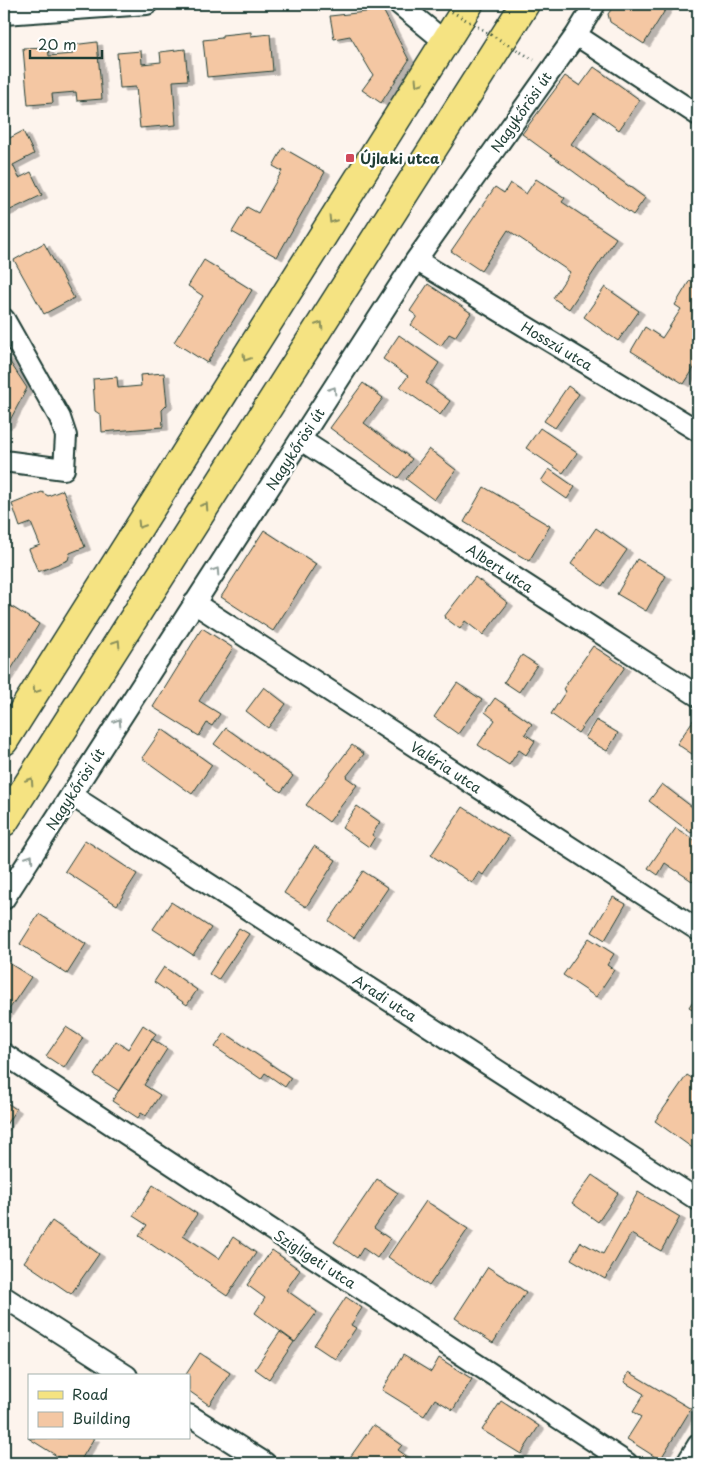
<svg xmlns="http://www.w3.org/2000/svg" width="702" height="1467" font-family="'Playpen Sans',sans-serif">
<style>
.building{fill:#f4c7a3;stroke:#1f3d34;filter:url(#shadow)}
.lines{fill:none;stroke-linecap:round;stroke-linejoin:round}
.street-casing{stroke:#1f3d34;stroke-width:24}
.primary-casing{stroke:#1f3d34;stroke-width:31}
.street{stroke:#fff;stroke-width:20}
.primary{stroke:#f5e382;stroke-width:28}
.path-bridge{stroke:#1f3d34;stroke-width:3;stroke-dasharray:1 4;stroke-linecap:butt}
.oneway{stroke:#8a905b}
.oneway2{stroke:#8f9e9a}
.poi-dot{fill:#d1495b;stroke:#fff;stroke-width:2}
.labels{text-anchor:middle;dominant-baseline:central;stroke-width:4.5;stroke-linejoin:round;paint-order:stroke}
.street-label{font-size:14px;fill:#1f3d34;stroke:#fff}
.poi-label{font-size:14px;font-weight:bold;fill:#1f3d34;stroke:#fff;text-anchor:start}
</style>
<defs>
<filter id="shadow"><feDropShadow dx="5.5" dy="3" stdDeviation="0" flood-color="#0004"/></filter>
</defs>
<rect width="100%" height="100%" fill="#fdf4ed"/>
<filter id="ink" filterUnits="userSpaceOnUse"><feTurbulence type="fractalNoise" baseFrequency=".02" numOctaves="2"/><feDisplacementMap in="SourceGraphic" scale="10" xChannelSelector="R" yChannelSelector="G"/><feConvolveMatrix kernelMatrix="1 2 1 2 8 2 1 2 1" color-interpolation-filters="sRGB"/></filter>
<g filter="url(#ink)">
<path class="building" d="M615,4H669L644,44L610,22L608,14Z
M383,10L409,60L381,103L362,90L373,75L350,36L334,39L330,16Z
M251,32V36L270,34L273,71L207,77L203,40L222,38V35Z
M97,42L102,99L77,101L76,92L52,94L53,103L28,105L23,48L48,47L49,56L73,54L72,45Z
M185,49L188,80L173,81L176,125L140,128L136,87L120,88L117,53L141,51L142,64L161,62L160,52Z
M594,67L640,100L619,130L594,112L571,144L645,198L633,215L522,134L565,76L580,86Z
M23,131L34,154L13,165L19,178L31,172L42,195L4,213V141Z
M283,148L325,172L277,257L232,232L247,207L258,213L282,171L273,166Z
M536,179L565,198L562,202L616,238L569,309L553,298L570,272L508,230L481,271L451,251L495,187L504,193L510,183L526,194Z
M44,243L74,298L44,314L14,260Z
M204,260L252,290L207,363L174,342L203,296L188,286Z
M690,280L698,285V367L696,365L684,384L631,351L645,327L662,338L681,309L675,305Z
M428,284L471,313L455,337L449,334L441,346L411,325L417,316L410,311Z
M605,287L639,311L618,341L584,317Z
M399,335L439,363L426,383L450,401L440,415L400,387L408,376L383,359Z
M4,353L27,388L8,424L4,426Z
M164,373L167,405L162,410L163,427L102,432L101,415L95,411L93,379L117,377L118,388L141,386L140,375Z
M363,383L383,398L364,423L412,459L398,478L330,428Z
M568,386L579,394L555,428L544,421Z
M540,428L577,453L563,473L526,448Z
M429,449L456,470L434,500L406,479Z
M549,469L575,487L567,499L541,481Z
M484,487L550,526L529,561L464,522Z
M63,490L85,547L70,553L68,560L38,572L29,549L40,545L31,523L20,527L12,504L42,492L48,496Z
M596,528L627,550L602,586L571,564Z
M264,530L316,564L273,631L221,597Z
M637,559L666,576L646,611L617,594Z
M475,577L508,603L483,635L465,621L460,629L444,617Z
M4,602L39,624L4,681Z
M202,628L233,648L199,701L220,714L212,726L207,723L199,736L153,707Z
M593,646L625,667L578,733L551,714L566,691L563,689Z
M522,655L537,665L519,692L504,682Z
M457,683L482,700L458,734L434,717Z
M264,687L286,704L268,728L246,711Z
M495,698L532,724L525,734L535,741L526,755L519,750L509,765L478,745L495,720L485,712Z
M698,713V758L677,744Z
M596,720L618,733L607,751L585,738Z
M226,728L293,776L281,792L214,744Z
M162,729L212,765L192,794L142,758Z
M352,745L364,754L346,777L357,785L329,822L306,805Z
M662,784L696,810L698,807V826L691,833L649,801Z
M357,806L380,822L372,835L375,837L369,847L342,828Z
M463,807L509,837L483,875L479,872L472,883L431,855Z
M676,828L698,843V885L665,863L658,875L648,868Z
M85,840L137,874L117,905L65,871Z
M314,846L336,860L306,907L284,893Z
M363,871L388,888L354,938L329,921Z
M613,897L626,904L605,940L592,932Z
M171,902L211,928L193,955L153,929Z
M39,914L86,944L67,974L20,944Z
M239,928L249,934L218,980L209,974Z
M589,938L614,954L607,965L614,970L596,997L563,975Z
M4,960L31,977L4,1017Z
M164,967L197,990L187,1005L154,982Z
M698,993V1013L689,1007Z
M143,1025L156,1034L119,1091L94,1075L116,1041L128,1049Z
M66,1027L83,1038L64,1068L46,1056Z
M225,1033L291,1078L285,1087L265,1073L261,1079L215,1047Z
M152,1039L167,1049L144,1085L160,1095L146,1116L141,1113L138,1118L112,1101Z
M687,1075L698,1082V1152L655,1121Z
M4,1101L16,1109L4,1128Z
M592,1175L618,1193L598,1222L572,1203Z
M377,1179L398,1193L374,1228L390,1239L377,1258L363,1248L357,1258L334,1242Z
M153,1185L197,1214L183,1235L219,1259L233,1237L256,1253L227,1296L139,1236L147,1225L133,1216Z
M638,1192L680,1217L661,1251L631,1234L605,1279L571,1259L581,1242L603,1254Z
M426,1201L468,1229L429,1286L388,1257Z
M52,1221L99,1254L71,1294L24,1262Z
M272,1250L300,1270L286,1290L317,1312L295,1342L255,1313L265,1298L247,1285Z
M488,1267L526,1292L493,1343L455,1318Z
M346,1297L362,1308L351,1325L356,1328L335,1359L314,1345Z
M280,1332L294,1342L269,1379L255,1369Z
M200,1353L230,1373L209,1405L189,1391V1376H185Z
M403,1355L431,1372L439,1358L472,1379L453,1410L435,1399L424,1416L382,1390Z
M629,1372L691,1409L660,1460L627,1439L641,1417L633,1412L644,1394L624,1382Z
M501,1401L539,1426L521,1454L482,1430Z
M373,1425L402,1445L398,1450L416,1463H346Z
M29,1437V1438H94L79,1463H68L28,1438Z"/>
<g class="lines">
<defs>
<path id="street" d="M399,4L444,41
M4,14L147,4
M576,35L698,115
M416,260L698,431
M4,319L60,418L66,436L64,469L4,461
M301,440L698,696
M194,603L698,930
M71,795L698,1200
M4,899L416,260L576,35L595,4
M4,1054L627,1463
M4,1297L127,1376
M189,1415L265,1463
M687,1463L698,1445"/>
<path id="primary" d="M4,741L469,4
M4,822L525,4"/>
</defs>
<use href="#street" class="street-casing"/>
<use href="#primary" class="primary-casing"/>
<use href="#street" class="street"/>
<use href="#primary" class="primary"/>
<path class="path-bridge" d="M439,4L534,60"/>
</g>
<defs><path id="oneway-chevron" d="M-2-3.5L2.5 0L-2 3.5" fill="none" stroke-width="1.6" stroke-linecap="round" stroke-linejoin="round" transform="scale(1.25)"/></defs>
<g class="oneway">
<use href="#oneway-chevron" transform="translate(418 83) rotate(122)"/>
<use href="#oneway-chevron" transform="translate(332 220) rotate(122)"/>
<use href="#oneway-chevron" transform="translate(320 325) rotate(-57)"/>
<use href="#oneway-chevron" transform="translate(246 358) rotate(122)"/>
<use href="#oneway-chevron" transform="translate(205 506) rotate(-57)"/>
<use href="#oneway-chevron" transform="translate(141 525) rotate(122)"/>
<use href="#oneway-chevron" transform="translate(117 643) rotate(-57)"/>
<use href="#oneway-chevron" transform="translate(36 690) rotate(123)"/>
<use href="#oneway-chevron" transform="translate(30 781) rotate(-57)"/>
</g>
<g class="oneway2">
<use href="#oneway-chevron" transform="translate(333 390) rotate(-57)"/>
<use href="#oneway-chevron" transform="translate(216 571) rotate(-57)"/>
<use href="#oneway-chevron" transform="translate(118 722) rotate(-57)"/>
<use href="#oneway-chevron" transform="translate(30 858) rotate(-57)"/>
</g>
</g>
<rect class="poi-dot" x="345" y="153" width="10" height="10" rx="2.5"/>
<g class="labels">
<g class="street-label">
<text transform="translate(521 112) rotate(-55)">Nagykőrösi út</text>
<text transform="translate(557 346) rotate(31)">Hosszú utca</text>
<text transform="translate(295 449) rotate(-57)">Nagykőrösi út</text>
<text transform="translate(500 568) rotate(33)">Albert utca</text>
<text transform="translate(446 767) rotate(33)">Valéria utca</text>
<text transform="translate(75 789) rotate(-57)">Nagykőrösi út</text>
<text transform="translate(385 998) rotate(33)">Aradi utca</text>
<text transform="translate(315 1259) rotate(33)">Szigligeti utca</text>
</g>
<g class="poi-label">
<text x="360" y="158">Újlaki utca</text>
</g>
</g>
<rect width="702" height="1467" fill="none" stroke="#fff" stroke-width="20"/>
<rect x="10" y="10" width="682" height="1447" fill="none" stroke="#1f3d34" stroke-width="2" filter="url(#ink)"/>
<rect x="28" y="1374" width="162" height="65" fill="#ffffff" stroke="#a5b1ae"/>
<rect x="38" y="1391" width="25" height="8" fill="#f5e382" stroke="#a5b1ae"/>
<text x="72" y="1400" font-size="15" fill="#1f3d34">Road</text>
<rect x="38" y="1412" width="25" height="15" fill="#f4c7a3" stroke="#a5b1ae"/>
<text x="72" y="1424" font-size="15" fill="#1f3d34">Building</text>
<path d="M30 50v8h72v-8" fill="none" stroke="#1f3d34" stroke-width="2.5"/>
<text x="38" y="50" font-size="15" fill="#1f3d34" stroke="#ffffff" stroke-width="4" paint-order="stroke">20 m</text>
</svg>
